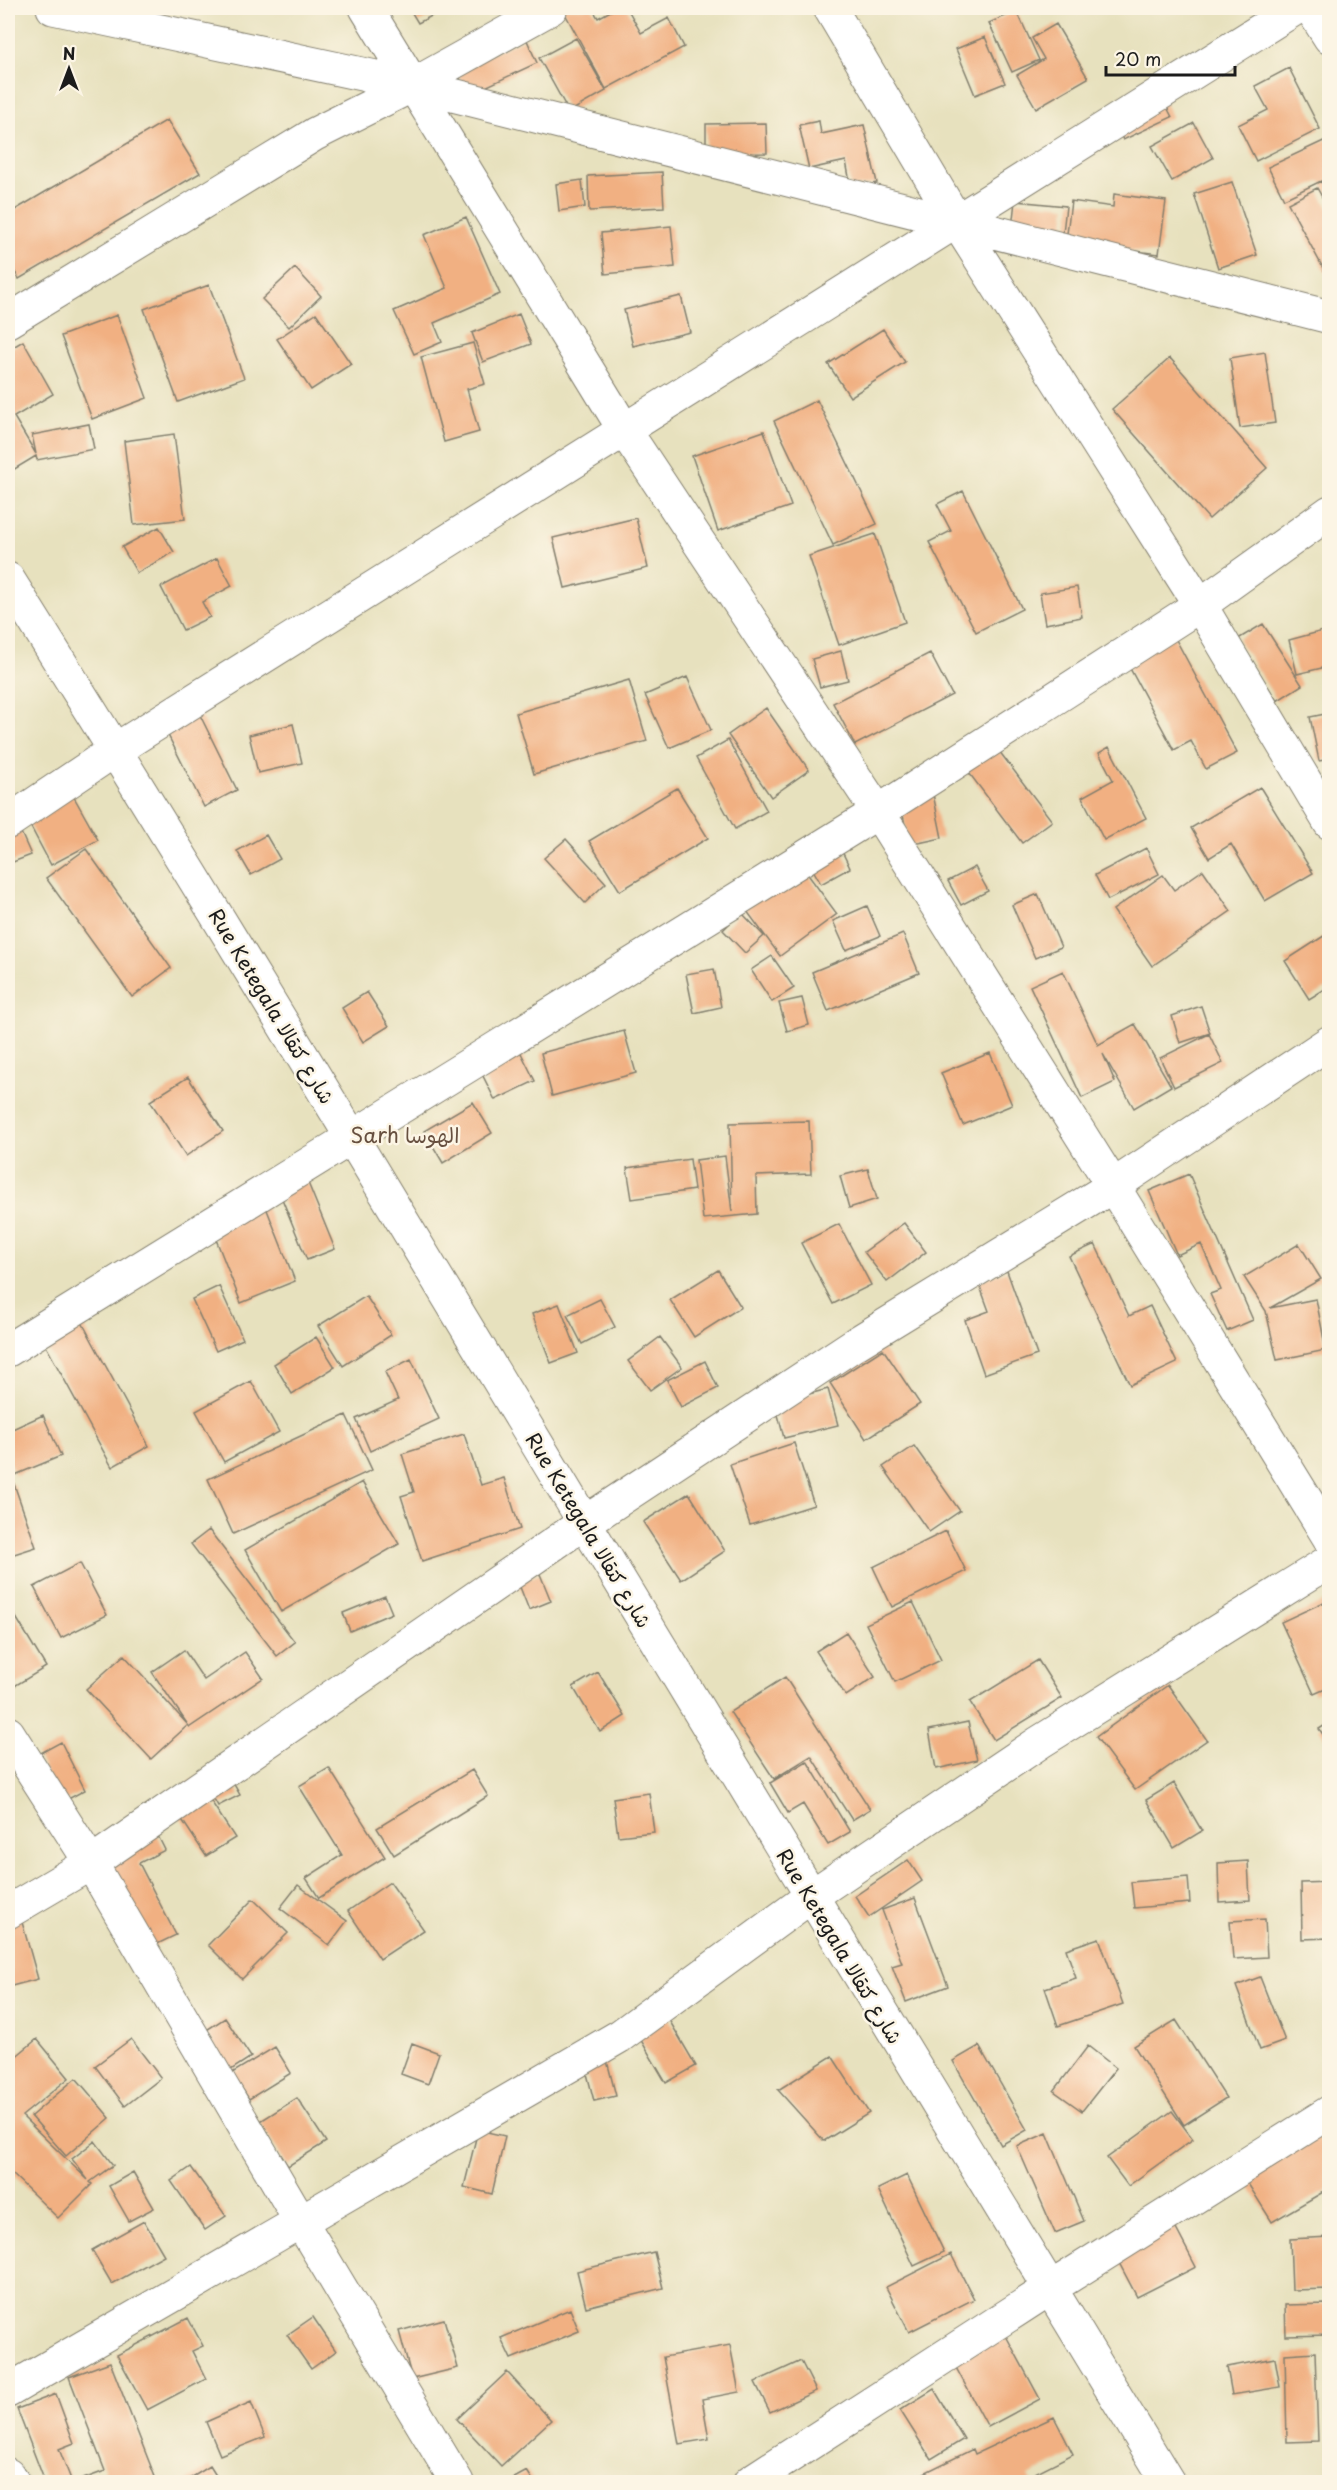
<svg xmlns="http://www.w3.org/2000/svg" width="1337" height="2490" font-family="'Playpen Sans','Playpen Sans Arabic',sans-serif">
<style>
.building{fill:#f1b082}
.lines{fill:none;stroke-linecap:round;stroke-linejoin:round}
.minor-casing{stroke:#827e6d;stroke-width:35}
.minor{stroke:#fff;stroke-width:33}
.labels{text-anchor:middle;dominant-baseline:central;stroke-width:5;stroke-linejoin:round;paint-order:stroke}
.street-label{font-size:20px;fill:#1c1c1c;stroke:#fcf5e5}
.neighbourhood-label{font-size:21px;fill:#675040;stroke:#fcf5e5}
</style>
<rect width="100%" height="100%" fill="#fcf5e5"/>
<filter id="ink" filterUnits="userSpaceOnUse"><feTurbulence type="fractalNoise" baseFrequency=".0167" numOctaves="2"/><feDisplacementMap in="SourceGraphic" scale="12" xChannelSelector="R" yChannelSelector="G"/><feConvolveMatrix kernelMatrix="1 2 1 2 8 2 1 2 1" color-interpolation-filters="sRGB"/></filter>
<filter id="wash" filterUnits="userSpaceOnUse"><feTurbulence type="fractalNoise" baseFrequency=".008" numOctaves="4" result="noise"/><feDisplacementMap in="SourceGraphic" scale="24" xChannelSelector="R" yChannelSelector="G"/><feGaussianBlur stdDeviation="1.35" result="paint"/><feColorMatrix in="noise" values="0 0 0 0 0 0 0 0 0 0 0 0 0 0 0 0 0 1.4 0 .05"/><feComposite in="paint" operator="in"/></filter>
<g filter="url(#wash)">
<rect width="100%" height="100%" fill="#e7e1be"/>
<g id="blocks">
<path class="building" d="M409,8H447L418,23Z
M562,8H592L598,18L616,8H627L641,33L669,18L684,47L606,89Z
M1017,11L1039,60L1012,72L989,23Z
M1056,24L1088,78L1036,108L1017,75L1044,59L1032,38Z
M985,37L1005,83L975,95L956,49Z
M526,38L537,63L468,95L456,70Z
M576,38L606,91L569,112L539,58Z
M1289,68L1320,129L1256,161L1238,125L1268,110L1255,86Z
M1159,92L1172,117L1123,140L1111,115Z
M167,120L200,173L19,279L8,260V214Z
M819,121L821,134L864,125L877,183L851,188L846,161L809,169L799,125Z
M766,123L767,153L706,154V124Z
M1194,123L1213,158L1172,181L1152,146Z
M1330,138V198L1321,181L1284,199L1268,167Z
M662,172L664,207L589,211L588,176Z
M582,180L585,207L559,211L556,184Z
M1232,182L1257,255L1218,268L1194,194Z
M1317,188L1330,211V281L1288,203Z
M1114,194L1166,201L1159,254L1066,242L1071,201L1113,207Z
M1015,201L1066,206L1063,233L1012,228Z
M466,217L500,294L434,323L442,342L414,354L394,311L447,288L424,235Z
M671,226L675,267L605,274L601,233Z
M295,268L321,296L289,327L262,299Z
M209,285L244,378L178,402L144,309Z
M681,296L690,332L633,346L624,310Z
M316,313L351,364L311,390L277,339Z
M519,314L531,344L483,362L472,333Z
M117,315L147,398L92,419L61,336Z
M883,329L905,362L850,397L828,364Z
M23,341L53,394L14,417L36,454L32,435L89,424L94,449L37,460L36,456L8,473V350Z
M473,343L485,384L467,389L479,432L444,442L421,357Z
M1265,352L1275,423L1240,428L1230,358Z
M1170,358L1267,468L1209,519L1112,409Z
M817,400L877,524L833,545L774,421Z
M764,431L791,506L718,531L692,456Z
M174,434L185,519L134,525L124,441Z
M963,491L1022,609L976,632L929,542L951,531L937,504Z
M636,518L648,568L565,588L553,538Z
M159,527L174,552L137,573L122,547Z
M875,534L905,622L839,645L809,556Z
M217,558L232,586L202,602L210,617L183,630L161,587Z
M1077,587L1082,617L1045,624L1040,593Z
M1263,624L1302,685L1277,701L1238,639Z
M1330,629V666L1297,674L1289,640Z
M1174,636L1237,753L1206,769L1191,741L1174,750L1126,661Z
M841,651L848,680L820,687L812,659Z
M930,653L952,695L855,745L833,703Z
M687,677L711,730L669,748L645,695Z
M629,680L647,741L534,774L516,713Z
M196,707L237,790L204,807L162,723Z
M766,708L809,770L771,797L728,735Z
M1330,713V759L1319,761L1310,717Z
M293,724L302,763L258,773L249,735Z
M728,740L767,811L735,829L696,758Z
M993,743L1052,821L1022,843L963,765Z
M1109,747L1146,818L1104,840L1082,797L1113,780L1099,753Z
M1260,787L1313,873L1265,901L1231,844L1209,858L1191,828Z
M677,788L708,838L620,891L589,841Z
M932,789L942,838L909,845L899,795Z
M70,790L98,840L51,865L24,814Z
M19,828L31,855L8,864V832Z
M266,835L280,859L251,875L237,851Z
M566,839L606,883L585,903L544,858Z
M837,841L850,868L821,884L806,857Z
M1146,848L1159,874L1108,900L1095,875Z
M86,849L171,968L132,997L46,878Z
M798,861L837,914L780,956L741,903Z
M975,867L988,891L961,905L948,881Z
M1203,870L1231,911L1152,966L1113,910L1163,875L1174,890Z
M1038,894L1061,947L1035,958L1012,905Z
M867,906L880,936L846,950L833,921Z
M741,912L764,936L745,953L723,930Z
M1330,932V986L1309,999L1285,961Z
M903,934L919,973L828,1011L812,972Z
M772,956L794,988L772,1002L751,970Z
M714,969L721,1007L694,1013L686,974Z
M1063,971L1098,1045L1135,1024L1171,1086L1134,1108L1103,1054L1115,1082L1082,1098L1030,986Z
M367,992L389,1026L363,1042L342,1008Z
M802,998L809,1025L787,1031L779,1003Z
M1201,1006L1210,1033L1180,1043L1172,1016Z
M624,1031L636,1073L552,1096L541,1053Z
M1209,1034L1223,1063L1174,1087L1160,1058Z
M518,1047L535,1081L495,1100L478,1066Z
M990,1053L1012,1105L963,1125L941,1073Z
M188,1077L223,1131L186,1156L150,1101Z
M473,1102L492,1133L443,1163L424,1131Z
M809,1121L811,1174L756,1176L757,1214L703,1219L696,1160L725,1156L732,1212L730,1123Z
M690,1159L694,1190L632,1199L627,1168Z
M868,1169L877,1199L849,1208L840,1176Z
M304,1173L335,1249L307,1260L276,1184Z
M1189,1174L1253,1320L1227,1331L1210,1294L1221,1290L1201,1244L1177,1255L1149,1191Z
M262,1197L295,1281L241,1303L208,1219Z
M904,1223L926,1252L887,1282L864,1252Z
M839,1224L871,1285L833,1304L801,1243Z
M1095,1244L1129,1316L1150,1306L1177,1363L1130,1385L1069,1256Z
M1299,1244L1321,1279L1270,1308L1316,1299L1326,1350L1277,1360L1266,1311L1244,1277Z
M718,1270L741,1307L694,1337L670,1300Z
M1007,1271L1037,1355L984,1374L965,1320L989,1311L978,1281Z
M219,1286L243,1339L216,1351L192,1299Z
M366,1296L391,1335L343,1366L318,1326Z
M600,1299L615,1327L582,1344L567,1315Z
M559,1304L578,1353L551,1363L532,1314Z
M77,1313L149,1446L112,1467L39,1333Z
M316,1337L335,1367L292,1394L274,1364Z
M660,1337L682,1367L650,1390L628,1361Z
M883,1349L920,1404L866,1439L830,1383Z
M411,1359L439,1419L370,1451L356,1419L398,1400L385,1372Z
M705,1361L718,1388L681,1407L667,1380Z
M251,1381L279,1432L224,1462L196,1411Z
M828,1389L838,1425L784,1438L775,1403Z
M43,1415L61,1456L15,1475L8,1458V1431Z
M346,1415L372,1470L233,1534L208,1479Z
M464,1434L481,1485L504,1478L520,1529L422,1561L401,1496L414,1492L402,1454Z
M794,1443L814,1505L750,1525L730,1464Z
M914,1446L960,1511L929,1532L883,1467Z
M362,1482L399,1544L281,1612L245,1550Z
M14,1484L36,1547L8,1556V1486Z
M689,1493L725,1551L681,1580L643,1522Z
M209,1530L295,1642L277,1656L191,1544Z
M946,1531L966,1571L892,1607L873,1567Z
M80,1563L107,1615L61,1638L34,1587Z
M540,1574L551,1601L529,1610L518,1582Z
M385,1596L392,1613L350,1631L343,1613Z
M913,1602L941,1660L895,1682L866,1624Z
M1324,1602L1330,1613V1687L1314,1694L1281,1622Z
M8,1604L46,1667L8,1690Z
M846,1632L875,1677L846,1696L816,1651Z
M184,1650L204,1680L245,1652L263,1678L190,1727L188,1725L151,1759L86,1689L124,1655L188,1725L152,1672Z
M1038,1660L1062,1698L994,1740L970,1702Z
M598,1672L625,1716L600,1732L573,1687Z
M785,1677L870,1809L852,1820L811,1756L774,1779L730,1712Z
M1168,1685L1207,1740L1135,1790L1096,1737Z
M968,1722L977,1760L936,1769L929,1730Z
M1330,1722V1744L1319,1729Z
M61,1742L85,1790L61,1803L37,1755Z
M807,1761L850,1832L828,1845L803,1804L788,1813L770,1783Z
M223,1765L240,1795L218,1806L202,1777Z
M329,1768L385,1857L319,1898L306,1878L342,1855L299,1786Z
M472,1770L488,1796L394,1855L377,1828Z
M196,1778L235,1838L206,1856L167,1797Z
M1174,1783L1202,1831L1174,1848L1146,1800Z
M649,1793L654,1832L618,1836L613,1798Z
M150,1820L165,1850L139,1863L176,1935L149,1948L98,1846Z
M908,1860L922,1881L869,1917L855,1896Z
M1248,1861L1250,1900L1219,1902L1218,1863Z
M1188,1877L1190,1903L1134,1908L1131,1882Z
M390,1882L424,1930L380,1959L348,1911Z
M1330,1882V1938L1302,1939L1301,1883Z
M298,1885L347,1921L329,1945L280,1908Z
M915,1898L948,1986L906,2002L892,1966L902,1963L882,1910Z
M253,1899L288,1933L242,1979L208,1945Z
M18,1908L38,1979L8,1987V1911Z
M1265,1919L1267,1957L1233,1959L1230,1921Z
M1099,1938L1123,2004L1058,2026L1045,1988L1076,1978L1066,1949Z
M1260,1977L1285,2041L1260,2050L1236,1986Z
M665,2013L696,2066L666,2083L635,2030Z
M225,2018L251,2057L231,2070L205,2031Z
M1176,2020L1226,2098L1184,2125L1134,2046Z
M37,2039L69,2078L22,2116L88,2180L72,2159L95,2141L113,2165L90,2182L92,2184L58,2218L8,2170V2063Z
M131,2039L161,2078L125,2106L95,2066Z
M412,2043L439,2053L428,2084L401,2074Z
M979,2046L1027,2130L1001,2145L953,2061Z
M1088,2046L1116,2068L1082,2111L1054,2091Z
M275,2047L291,2073L249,2099L232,2073Z
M605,2053L616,2096L594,2101L583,2058Z
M832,2056L869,2113L824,2141L778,2090Z
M76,2078L110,2118L66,2156L31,2116Z
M297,2098L326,2142L288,2166L259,2122Z
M1172,2111L1193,2139L1128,2186L1107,2158Z
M1330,2118V2188L1272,2222L1240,2171Z
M478,2130L505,2136L492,2194L464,2187Z
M1047,2133L1084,2221L1055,2233L1017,2146Z
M191,2167L226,2216L205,2230L171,2181Z
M133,2172L154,2208L129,2221L109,2186Z
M907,2175L944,2252L914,2266L878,2189Z
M144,2221L164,2255L112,2284L92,2250Z
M1174,2225L1196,2267L1137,2297L1115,2255Z
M1330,2237V2289L1292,2290L1290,2239Z
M654,2252L663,2288L586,2307L577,2271Z
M951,2254L974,2299L909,2332L886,2287Z
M1330,2304V2335L1286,2336L1285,2305Z
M570,2309L579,2331L511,2359L501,2338Z
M313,2317L336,2351L311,2369L287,2335Z
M188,2318L203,2346L192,2351L206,2379L147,2410L117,2355Z
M444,2319L458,2368L412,2379L399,2331Z
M1005,2334L1040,2399L988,2427L953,2362Z
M730,2345L739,2392L702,2399L709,2439L679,2444L663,2357Z
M1315,2352L1318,2441L1287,2442L1285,2354Z
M1275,2358L1280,2387L1232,2395L1227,2367Z
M801,2361L816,2391L770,2412L755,2382Z
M110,2362L157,2482H75L105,2471L69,2377Z
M507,2372L551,2420L501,2466L457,2419Z
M934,2389L964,2439L931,2459L900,2410Z
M56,2394L74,2443L59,2449L72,2482H45L17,2409Z
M251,2402L265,2437L220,2455L206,2422Z
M1054,2417L1073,2454L1029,2476L1032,2482H926L922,2474L973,2449L975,2454Z
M210,2466L220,2482H187L186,2481Z
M527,2471L534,2482H507Z"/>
</g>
</g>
<g filter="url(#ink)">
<use href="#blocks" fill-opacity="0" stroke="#827e6d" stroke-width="1.5"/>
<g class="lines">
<defs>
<path id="minor" d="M53,8L413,85L1330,317
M366,8L625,431L878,812L1113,1186L1330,1539
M830,8L957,222L1200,605L1330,823
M1311,8L1330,38
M8,321L315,134L413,85L551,8
M8,579C205,892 395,1209 586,1525C778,1845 972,2164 1168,2482
M8,822L115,750L1296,8
M8,1350L878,812L1200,605L1330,512
M8,1733L91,1863L301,2222L457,2482
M8,1912L91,1863L584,1523L855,1344L1113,1186L1330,1042
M8,2391L620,2036L810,1897L1040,1742L1330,1561
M8,2475L13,2482
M750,2482L1049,2289L1330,2112"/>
</defs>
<use href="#minor" class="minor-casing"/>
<use href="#minor" class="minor"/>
</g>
</g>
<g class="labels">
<g class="street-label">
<text transform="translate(272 1006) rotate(59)">Rue Ketegala شارع كتقالا</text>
<text transform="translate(589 1530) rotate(59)">Rue Ketegala شارع كتقالا</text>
<text transform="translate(840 1946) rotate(59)">Rue Ketegala شارع كتقالا</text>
</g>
<g class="neighbourhood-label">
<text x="405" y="1134">Sarh الهوسا</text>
</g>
</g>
<rect width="1337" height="2490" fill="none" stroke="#fcf5e5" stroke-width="30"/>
<g transform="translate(69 69)" stroke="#fcf5e5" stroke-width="4.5" paint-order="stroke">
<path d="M0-4.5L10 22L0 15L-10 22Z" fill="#1c1c1c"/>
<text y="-9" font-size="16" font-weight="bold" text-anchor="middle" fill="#1c1c1c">N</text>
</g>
<path d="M1106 66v9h129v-9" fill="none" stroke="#1c1c1c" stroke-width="3"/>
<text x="1115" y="66" font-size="18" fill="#1c1c1c" stroke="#fcf5e5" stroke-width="4.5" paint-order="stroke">20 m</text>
</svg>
